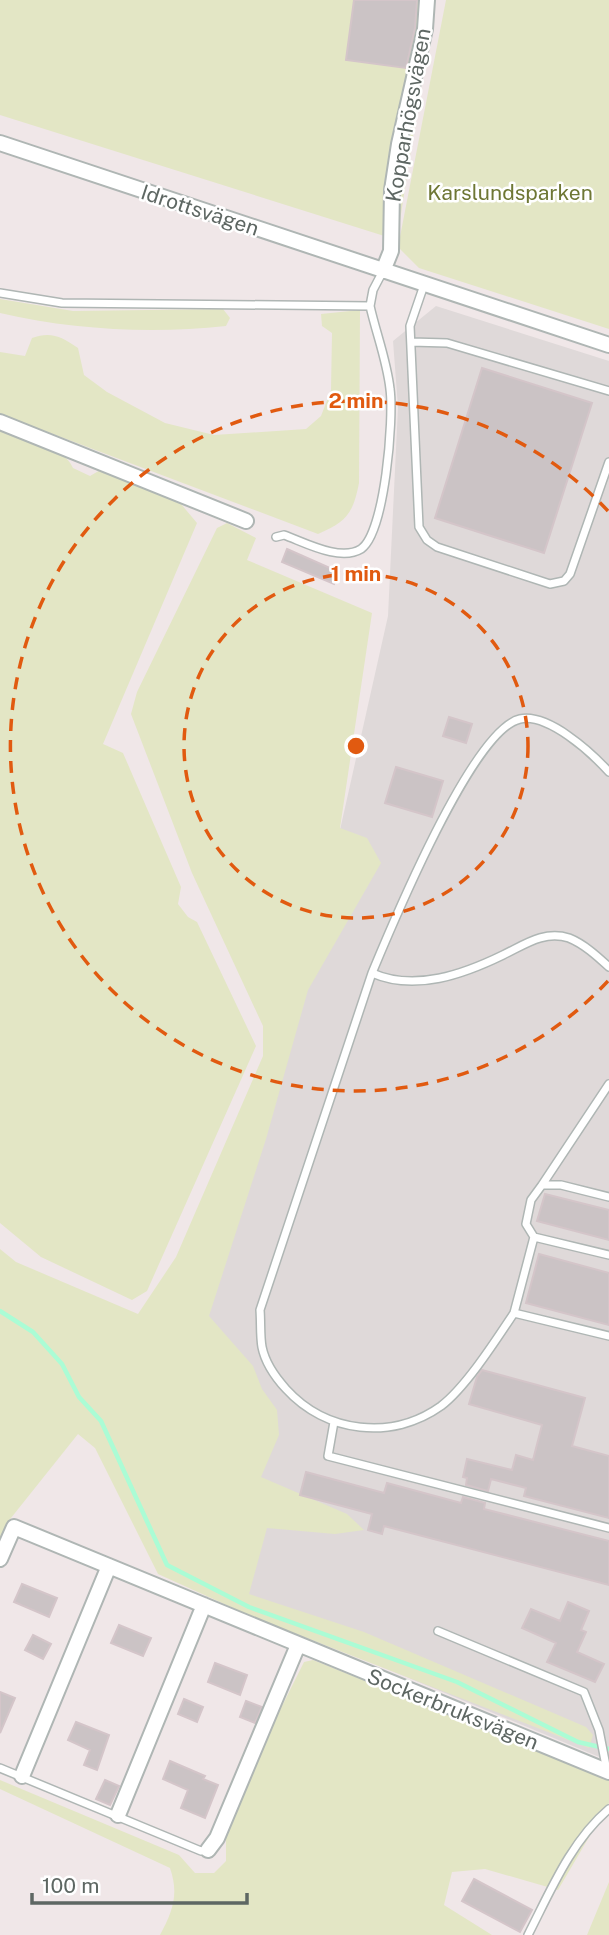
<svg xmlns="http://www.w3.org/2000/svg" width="609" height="1935" font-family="'Public Sans',sans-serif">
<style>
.industrial{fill:#dfd9d9}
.green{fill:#e3e6c5}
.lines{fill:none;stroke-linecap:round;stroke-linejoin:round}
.stream{stroke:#abfcd5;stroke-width:4.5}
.building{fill:#cbc3c5;stroke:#d4c5c9;stroke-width:2}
.lane-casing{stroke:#afb6b4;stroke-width:10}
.street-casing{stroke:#afb6b4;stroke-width:18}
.lane{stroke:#fff;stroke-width:7}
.street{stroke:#fff;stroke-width:14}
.ring{fill:none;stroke:#e15a10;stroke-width:3.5;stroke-dasharray:12 9}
.labels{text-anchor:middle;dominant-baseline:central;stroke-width:5;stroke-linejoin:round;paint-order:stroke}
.street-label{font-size:21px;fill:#5e6763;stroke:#fff}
.park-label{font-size:21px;fill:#6e7734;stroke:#fff}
.centre{fill:#e15a10;stroke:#fff;stroke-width:3.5}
.ring-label{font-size:21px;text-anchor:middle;font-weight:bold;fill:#e15a10;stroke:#fff;stroke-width:5;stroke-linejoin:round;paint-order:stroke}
</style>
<rect width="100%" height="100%" fill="#f0e7e8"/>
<path class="industrial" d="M436,306L609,361V1761L214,1597L207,1318L307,977L388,616L398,407L393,341Z"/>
<path class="green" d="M0,0H434L397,240L0,115Z
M446,0H609V329L419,268L398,247Z
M0,299L73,311L223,309L230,318L226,326C152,334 73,330 0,313Z
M360,310L359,483C353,514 346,522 318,534L0,414V352L25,356L32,338C51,331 62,337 78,348L84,375L107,392L165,423L214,435L306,429L321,416L331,390L332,333L322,326L321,314Z
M0,428C23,437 63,445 73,468L90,476L102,469L181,504L197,523L103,744L123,753L181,887L178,904L188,917L197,922L256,1046L147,1291L132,1300L41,1257L0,1223Z
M227,523L256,538L247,560L372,613L340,828L367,838L381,863L308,990L266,1139L209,1316L253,1366L262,1389L277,1410L279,1435L261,1477L347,1514L364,1530L335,1534L267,1528L249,1594L364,1632L586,1727L593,1735L589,1748L253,1617L158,1574L95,1448L78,1434L7,1523L0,1542V1249L16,1262L138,1314L176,1257L263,1056V1026L192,873L131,714L137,692L217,528Z
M313,1660L609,1778V1803L558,1890L485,1869L452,1872L444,1905L492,1935H160C173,1911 179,1894 170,1868L0,1789V1780L179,1855L195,1873H214L226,1861V1836L267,1736L304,1662Z
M609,1882V1935H587Z"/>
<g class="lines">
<path class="stream" d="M0,1311L33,1332L62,1364L79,1397L101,1421L167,1565L249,1607L457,1682L578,1742L609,1749"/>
</g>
<path class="building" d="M354,0H417L415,28L406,68L346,60Z
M482,368L592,403L544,553L435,518Z
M287,549L339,572L334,584L282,562Z
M449,717L472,724L466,743L443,736Z
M396,767L443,781L432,817L385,803Z
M545,1194L609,1210V1240L537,1221Z
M539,1254L609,1273V1325L526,1303Z
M482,1370L585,1398L572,1446L609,1456V1518L524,1496L526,1488L491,1479L488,1491L466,1485L467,1478L463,1477L467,1459L512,1470L516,1455L533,1460L542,1425L469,1404L477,1377Z
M306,1472L384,1493L387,1483L461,1503L463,1497L485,1503L484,1509L609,1541V1585L384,1526L382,1534L368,1530L372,1514L300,1495Z
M22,1584L57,1598L49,1617L14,1602Z
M568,1602L589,1611L581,1630L586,1632L577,1652L604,1664L595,1682L547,1662L556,1643L522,1628L531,1609L560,1621Z
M119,1625L151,1638L143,1656L111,1643Z
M33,1635L51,1644L43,1659L25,1650Z
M215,1663L247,1675L240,1695L208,1682Z
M0,1692L15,1698L0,1733Z
M184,1699L203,1707L197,1722L178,1714Z
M246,1701L262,1707L255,1723L240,1717Z
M76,1722L109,1735L97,1770L84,1765L90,1750L68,1740Z
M170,1761L205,1776L203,1779L218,1785L205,1818L181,1808L188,1790L163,1779Z
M105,1780L119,1786L110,1805L96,1799Z
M474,1879L532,1910L520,1932L462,1901Z"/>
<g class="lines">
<defs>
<path id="lane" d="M424,285L410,326L419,527L427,540L437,547L550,584L564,581L570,574L609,462
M0,293L62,303L370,306L373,290L383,271
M411,342L447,343L609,391
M276,537L284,535C304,542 340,562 361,549C385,533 394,418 390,389C387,361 376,333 370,306
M609,772C591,752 548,713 520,719C473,729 392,925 372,973C415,992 464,974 503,955C524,945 544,930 569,938C584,944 597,956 609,967
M372,973L260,1310C261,1322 260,1336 262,1347C265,1362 276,1378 286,1389C326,1433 392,1441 441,1406C466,1387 496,1340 514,1313
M542,1185L609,1084
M609,1197L561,1185H542L531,1200L526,1224L534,1237L609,1255
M534,1237L514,1313L609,1336
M334,1422L328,1456L609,1528
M438,1631L584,1692L599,1730L607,1771
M0,1768L201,1851L208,1850
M528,1935C550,1892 571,1841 609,1809"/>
<path id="street" d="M0,143L609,345
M383,271L391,251L392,190L399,144L425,29L427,0
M0,422L246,521
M0,1559L14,1527L609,1772
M22,1776L109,1566
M118,1815L204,1605
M208,1850L217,1838L298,1645"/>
</defs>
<use href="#lane" class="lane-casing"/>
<use href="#street" class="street-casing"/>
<use href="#lane" class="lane"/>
<use href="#street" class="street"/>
</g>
<g class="ring">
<circle cx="356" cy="746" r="172"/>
<path d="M608 981A345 345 0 1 1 608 511"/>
</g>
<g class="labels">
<g class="street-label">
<text transform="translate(408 115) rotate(-80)">Kopparhögsvägen</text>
<text transform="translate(200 210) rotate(18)">Idrottsvägen</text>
<text transform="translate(453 1709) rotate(22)">Sockerbruksvägen</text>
</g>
<g class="park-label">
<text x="510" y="192">Karslundsparken</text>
</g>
</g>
<circle cx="356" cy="746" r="10" class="centre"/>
<g class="ring-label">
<text x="356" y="408">2 min</text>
<text x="356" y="581">1 min</text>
</g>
<path d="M32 1893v10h215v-10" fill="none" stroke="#5e6763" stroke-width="3.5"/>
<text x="42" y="1893" font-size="21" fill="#5e6763" stroke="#ffffff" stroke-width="5" paint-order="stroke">100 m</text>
</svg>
